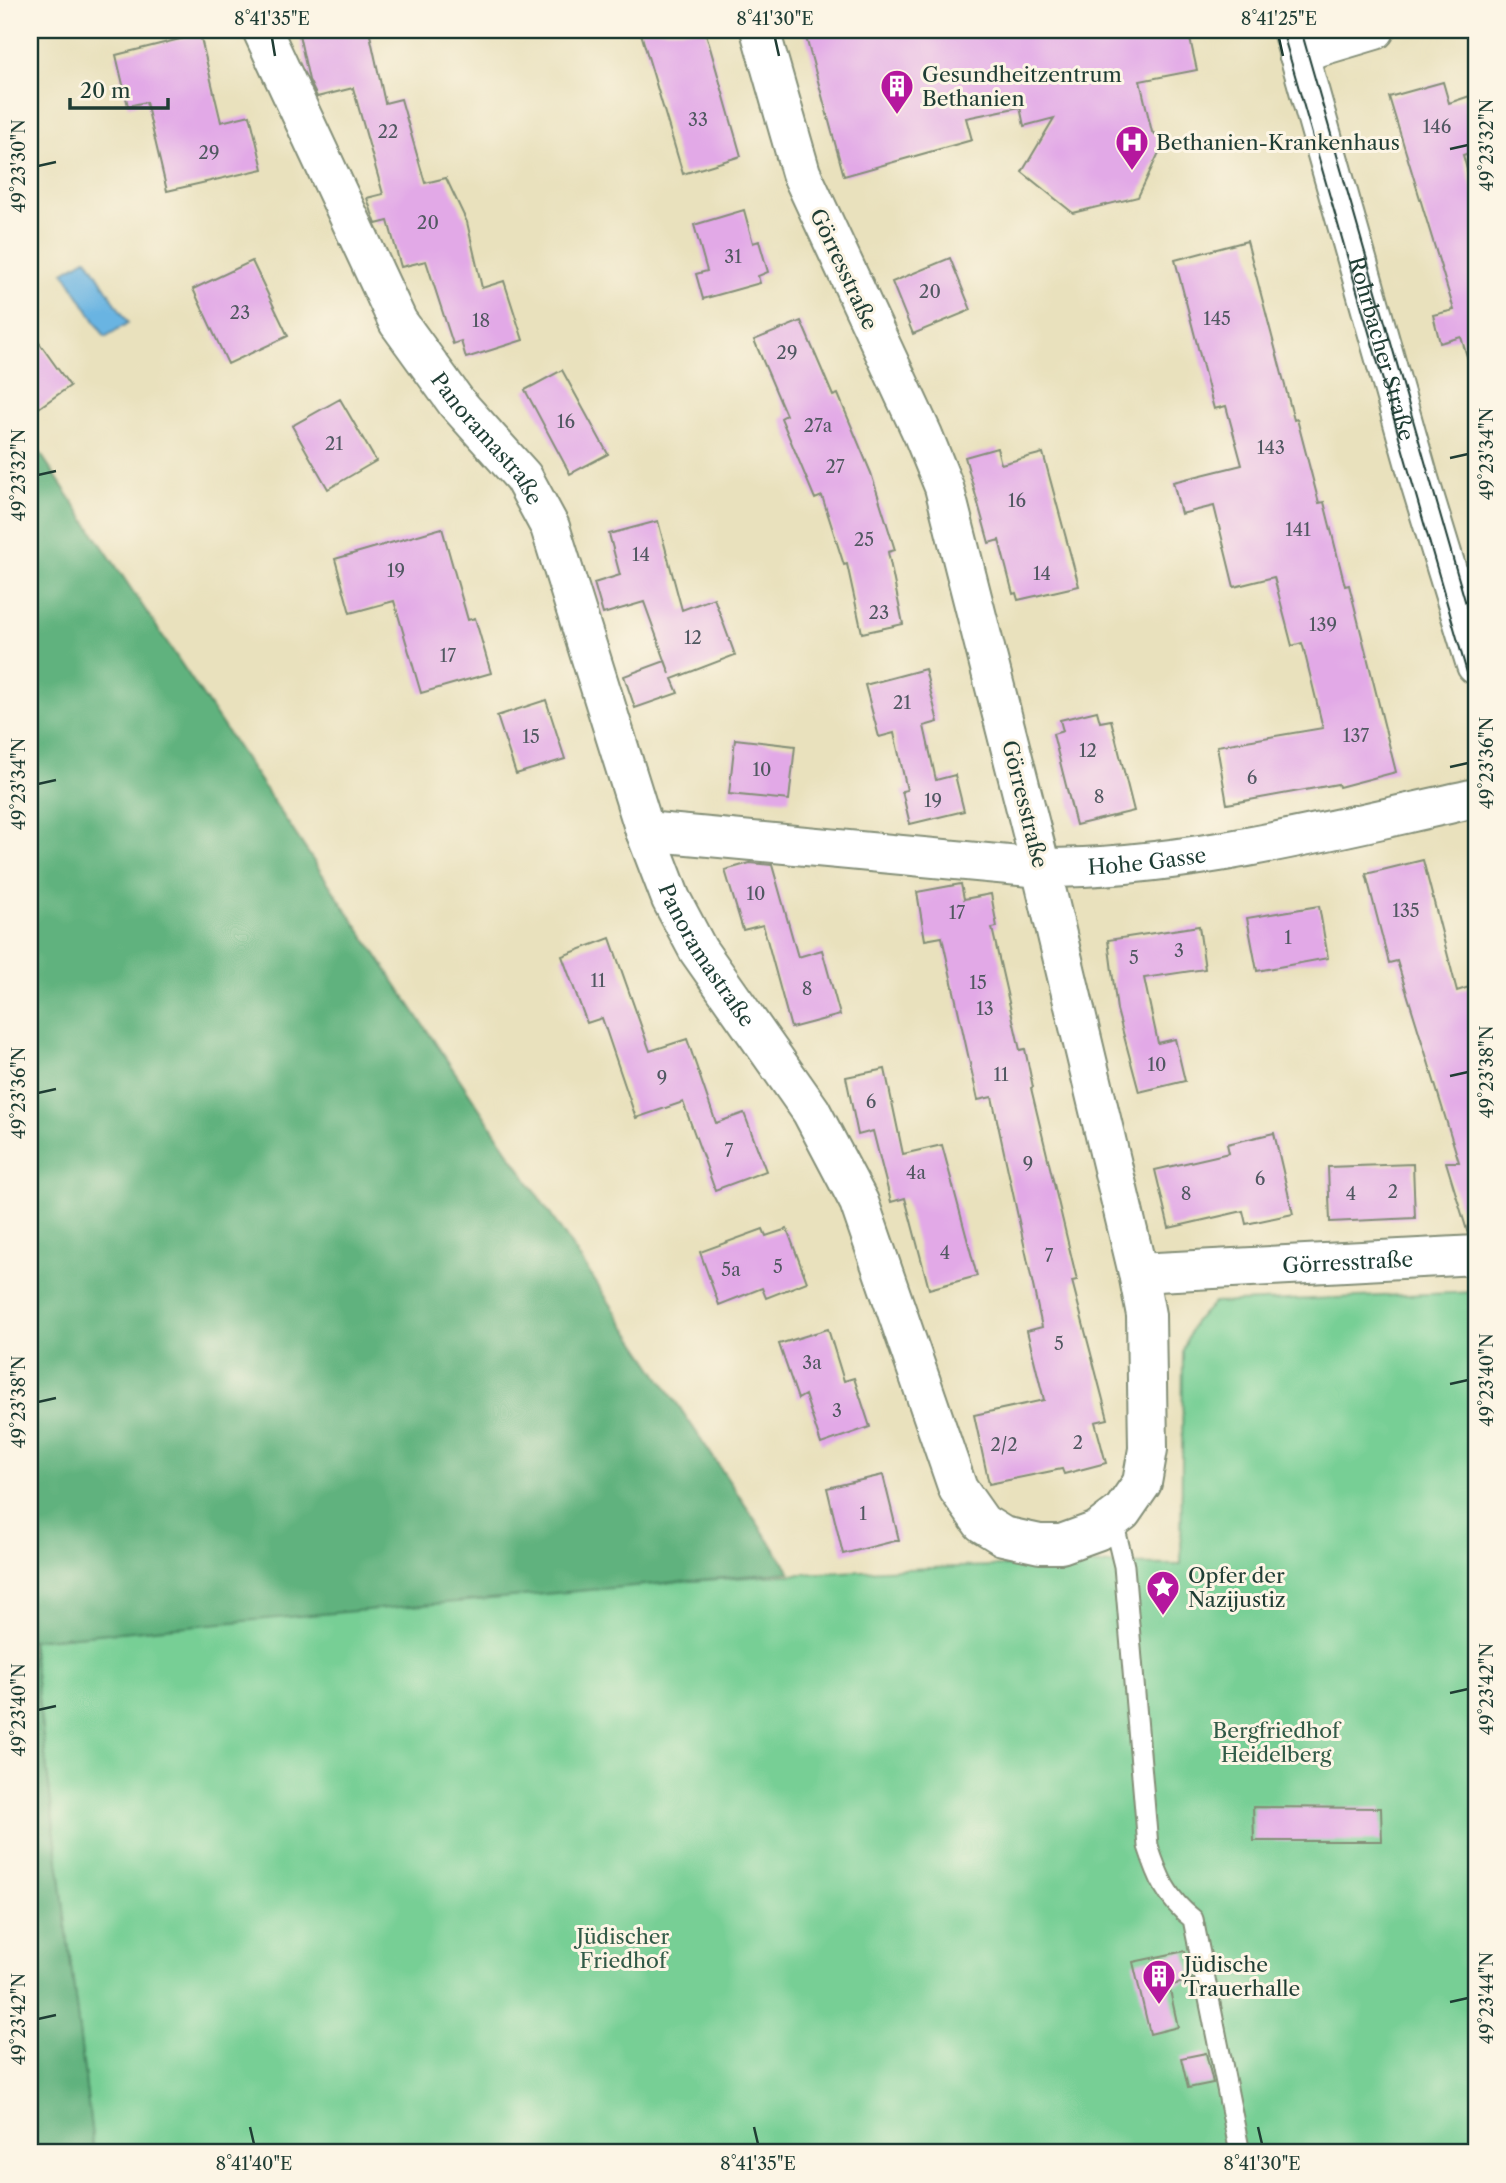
<svg xmlns="http://www.w3.org/2000/svg" width="1506" height="2183" font-family="'Libre Caslon Text',serif">
<style>
.green{fill:#77cf95;stroke:#4b8664;stroke-width:2}
.forest{fill:#61b27e;stroke:#407859;stroke-width:2}
.water{fill:#69b4e2;stroke:#44788b;stroke-width:2}
.building{fill:#e2a9e7}
.lines{fill:none;stroke-linecap:round;stroke-linejoin:round}
.service-casing{stroke:#848f78;stroke-width:23}
.minor-casing{stroke:#848f78;stroke-width:42}
.secondary-casing{stroke:#848f78;stroke-width:42}
.service{stroke:#fff;stroke-width:19}
.minor{stroke:#fff;stroke-width:38}
.secondary{stroke:#fff;stroke-width:38}
.tram{stroke:#1f3d34;stroke-width:2}
.ticks{fill:none;stroke:#1f3d34;stroke-width:2.5}
.labels{text-anchor:middle;dominant-baseline:central;stroke-width:6;stroke-linejoin:round;paint-order:stroke}
.number-label{font-size:18px;fill:#505861}
.poi-label{font-size:21px;fill:#1f3d34;stroke:#fcf5e5;text-anchor:start}
.street-label{font-size:21px;fill:#1f3d34;stroke:#fcf5e5}
.park-label{font-size:21px;fill:#315a47;stroke:#fcf5e5}
.neatline{fill:none;stroke:#1f3d34;stroke-width:2.5}
.ticks-label{font-size:18px;text-anchor:middle;fill:#1f3d34}
</style>
<rect width="100%" height="100%" fill="#fcf5e5"/>
<filter id="ink" filterUnits="userSpaceOnUse"><feTurbulence type="fractalNoise" baseFrequency=".0143" numOctaves="2"/><feDisplacementMap in="SourceGraphic" scale="14" xChannelSelector="R" yChannelSelector="G"/><feConvolveMatrix kernelMatrix="1 2 1 2 8 2 1 2 1" color-interpolation-filters="sRGB"/></filter>
<filter id="wash" filterUnits="userSpaceOnUse"><feTurbulence type="fractalNoise" baseFrequency=".00686" numOctaves="4" result="noise"/><feDisplacementMap in="SourceGraphic" scale="28" xChannelSelector="R" yChannelSelector="G"/><feGaussianBlur stdDeviation="1.57" result="paint"/><feColorMatrix in="noise" values="0 0 0 0 0 0 0 0 0 0 0 0 0 0 0 0 0 1.4 0 .05"/><feComposite in="paint" operator="in"/></filter>
<g filter="url(#wash)">
<rect width="100%" height="100%" fill="#e9e1bd"/>
<path class="green" d="M1476,1292V2153H94L31,1640C413,1606 796,1559 1181,1565L1183,1350L1194,1322L1214,1303Z"/>
<path class="forest" d="M30,438L790,1572L31,1640L94,2153H30Z"/>
<path class="water" d="M87,258L128,323L105,337L64,272Z"/>
<g id="blocks">
<path class="building" d="M298,30H369L385,103L401,99L425,183L446,178L467,222L482,288L504,281L523,340L466,358L461,341L453,344L426,261L401,267L388,221L376,224L372,213L367,198L383,194L353,88L317,97L309,80Z
M640,30H705L741,156L683,174Z
M804,30H1188L1197,70L1140,81L1152,132L1165,140L1138,197L1073,213L1022,172L1054,118L1024,126L1020,107L966,118L972,140L844,176Z
M200,34L221,122L250,115L263,169L167,191L146,102L128,106L116,55Z
M1443,82L1449,103L1476,94V151L1463,155L1476,202V362L1469,363L1461,337L1440,343L1433,315L1454,310L1389,97Z
M744,210L753,243L759,241L768,272L758,276L760,283L703,299L696,274L707,271L694,225Z
M1247,241L1294,420L1297,419L1319,503L1324,502L1345,586L1349,585L1396,772L1339,787L1338,784L1227,804L1217,746L1323,728L1304,650L1302,643L1292,646L1274,577L1234,587L1214,506L1181,514L1173,482L1242,465L1226,406L1214,409L1175,260Z
M950,258L971,310L913,334L892,282Z
M252,261L288,336L228,364L193,289Z
M801,321L833,396L838,394L871,473L895,550L888,552L903,624L862,633L847,564L844,565L822,496L815,499L781,418L786,415L754,340Z
M30,330L70,386L30,414Z
M562,370L608,454L570,474L525,390Z
M340,399L376,461L328,489L292,426Z
M997,448L1001,464L1043,453L1079,586L1018,600L1016,593L1013,594L999,540L989,543L965,457Z
M658,521L682,610L714,598L735,655L672,679L678,693L635,708L624,676L665,661L670,674L644,602L603,614L594,583L620,575L609,534Z
M442,528L468,620L475,618L491,673L421,693L394,601L350,613L335,559Z
M925,669L938,722L924,726L936,780L955,775L964,811L910,824L902,791L907,790L894,733L879,737L865,685Z
M546,700L565,759L516,774L497,716Z
M1097,711L1100,722L1111,720L1134,811L1076,825L1053,734L1063,731L1060,720Z
M735,739L795,746L789,800L729,794Z
M1423,860L1457,991L1469,987L1476,1013V1233L1468,1234L1446,1162H1459L1397,961L1389,963L1366,874Z
M750,863L772,865L798,957L822,950L840,1015L791,1028L763,925L743,930L725,870Z
M961,884L964,899L991,894L997,927L992,928L1020,1050L1025,1049L1033,1087L1031,1088L1077,1280L1072,1281L1108,1419L1095,1422L1106,1463L1064,1474L1062,1469L989,1484L974,1415L1044,1400L1027,1331L1042,1327L992,1097L978,1100L942,937L925,940L917,892Z
M1319,906L1328,958L1257,971L1247,918Z
M1199,926L1205,969L1144,978L1158,1043L1175,1039L1185,1081L1139,1092L1117,1010L1108,940Z
M610,938L650,1051L687,1039L716,1123L744,1113L766,1171L715,1190L683,1102L636,1118L602,1018L587,1023L562,956Z
M885,1069L903,1154L942,1145L977,1276L929,1289L905,1198L891,1202L873,1131L858,1135L846,1077Z
M1274,1133L1293,1214L1246,1224L1243,1211L1169,1228L1155,1170L1229,1153L1227,1144Z
M1413,1164L1415,1218L1330,1222L1328,1167Z
M763,1229L766,1236L787,1229L807,1282L766,1298L762,1288L719,1305L700,1252Z
M828,1329L844,1381L854,1378L870,1427L821,1444L805,1395L798,1399L779,1344Z
M883,1475L899,1540L843,1554L827,1488Z
M1253,1807L1381,1808L1382,1841H1254Z
M1185,1951L1192,1980L1169,1986L1178,2027L1150,2034L1133,1962Z
M1206,2053L1213,2083L1188,2088L1181,2058Z"/>
</g>
</g>
<g filter="url(#ink)">
<use href="#blocks" fill-opacity="0" stroke="#848f78" stroke-width="2"/>
<g class="lines">
<defs>
<path id="service" d="M1113,1521L1124,1566L1148,1846C1158,1877 1167,1899 1193,1919L1240,2153"/>
<g id="minor">
<path id="s1" d="M262,30L398,322L456,402L523,477L550,527L645,831L671,899L698,950L811,1111L859,1202L958,1489L982,1523L1003,1536L1040,1544H1061L1097,1531L1122,1512L1142,1483L1148,1449L1146,1315L1138,1273L1041,868L944,487L923,435L801,173L760,30"/>
<path d="M1298,53L1375,30"/>
<path id="s2" d="M645,831L1041,868C1189,868 1333,829 1476,798"/>
<path id="s3" d="M1138,1273L1476,1255"/>
</g>
<g id="secondary">
<path id="s4" d="M1292,30L1419,479L1476,665"/>
</g>
</defs>
<use href="#service" class="service-casing"/>
<use href="#minor" class="minor-casing"/>
<use href="#secondary" class="secondary-casing"/>
<use href="#service" class="service"/>
<use href="#minor" class="minor"/>
<use href="#secondary" class="secondary"/>
<path class="tram" d="M1282,30L1476,704
M1301,30L1476,639"/>
</g>
</g>
<path class="ticks" d="M272,38L275,56M775,38L779,56M1279,38L1283,56M1450,149L1468,145M38,166L56,162M1450,458L1468,454M38,475L56,471M1450,767L1468,763M38,784L56,780M1450,1076L1468,1072M38,1093L56,1089M1450,1384L1468,1380M38,1402L56,1398M1450,1693L1468,1689M38,1710L56,1706M1450,2002L1468,1998M38,2019L56,2015M250,2127L254,2144M754,2127L758,2144M1258,2127L1262,2144"/>
<defs>
<symbol id="building-pin" viewBox="-11 -11 22 30"><path d="M0 17L-7.5 6A9.5 9.5 0 1 1 7.5 6Z" fill="#b5179e" stroke="#fcf5e5"/><path d="M-4-6H4V6H1V3H-1V6H-4ZM-2.5-4.3h1.7v1.8h-1.7ZM.8-4.3h1.7v1.8H.8ZM-2.5-1h1.7V.8h-1.7ZM.8-1h1.7V.8H.8Z" fill="#fff"/></symbol>
<symbol id="hospital-pin" viewBox="-11 -11 22 30"><path d="M0 17L-7.5 6A9.5 9.5 0 1 1 7.5 6Z" fill="#b5179e" stroke="#fcf5e5"/><path d="M-5-5h3v3.5h4V-5h3V5h-3V1.5h-4V5h-3Z" fill="#fff"/></symbol>
<symbol id="sight-pin" viewBox="-11 -11 22 30"><path d="M0 17L-7.5 6A9.5 9.5 0 1 1 7.5 6Z" fill="#b5179e" stroke="#fcf5e5"/><path d="M0-6L1.8-2.2L6-1.7L2.9 1.2L3.7 5.4L0 3.3L-3.7 5.4L-2.9 1.2L-6-1.7L-1.8-2.2Z" fill="#fff"/></symbol>
</defs>
<g fill-rule="evenodd">
<use href="#building-pin" x="878" y="67" width="38" height="52"/>
<use href="#hospital-pin" x="1113" y="123" width="38" height="52"/>
<use href="#sight-pin" x="1144" y="1568" width="38" height="52"/>
<use href="#building-pin" x="1140" y="1957" width="38" height="52"/>
</g>
<g class="labels">
<g class="number-label">
<text x="698" y="120">33</text>
<text x="1437" y="127">146</text>
<text x="388" y="132">22</text>
<text x="209" y="153">29</text>
<text x="428" y="223">20</text>
<text x="733" y="257">31</text>
<text x="930" y="292">20</text>
<text x="240" y="313">23</text>
<text x="1217" y="319">145</text>
<text x="481" y="321">18</text>
<text x="787" y="353">29</text>
<text x="566" y="422">16</text>
<text x="818" y="426">27a</text>
<text x="334" y="444">21</text>
<text x="1271" y="448">143</text>
<text x="835" y="467">27</text>
<text x="1017" y="501">16</text>
<text x="1298" y="530">141</text>
<text x="864" y="540">25</text>
<text x="641" y="555">14</text>
<text x="396" y="571">19</text>
<text x="1042" y="574">14</text>
<text x="879" y="613">23</text>
<text x="1323" y="625">139</text>
<text x="693" y="638">12</text>
<text x="448" y="656">17</text>
<text x="902" y="703">21</text>
<text x="1356" y="736">137</text>
<text x="531" y="737">15</text>
<text x="1088" y="751">12</text>
<text x="762" y="770">10</text>
<text x="1252" y="778">6</text>
<text x="1099" y="797">8</text>
<text x="933" y="801">19</text>
<text x="756" y="894">10</text>
<text x="1406" y="911">135</text>
<text x="957" y="913">17</text>
<text x="1288" y="938">1</text>
<text x="1179" y="951">3</text>
<text x="1134" y="958">5</text>
<text x="598" y="981">11</text>
<text x="978" y="983">15</text>
<text x="807" y="989">8</text>
<text x="985" y="1009">13</text>
<text x="1157" y="1065">10</text>
<text x="1001" y="1075">11</text>
<text x="662" y="1078">9</text>
<text x="871" y="1102">6</text>
<text x="729" y="1151">7</text>
<text x="1028" y="1164">9</text>
<text x="916" y="1173">4a</text>
<text x="1260" y="1179">6</text>
<text x="1393" y="1192">2</text>
<text x="1186" y="1194">8</text>
<text x="1351" y="1194">4</text>
<text x="945" y="1253">4</text>
<text x="1049" y="1256">7</text>
<text x="778" y="1267">5</text>
<text x="731" y="1270">5a</text>
<text x="1059" y="1344">5</text>
<text x="812" y="1363">3a</text>
<text x="837" y="1411">3</text>
<text x="1078" y="1443">2</text>
<text x="1004" y="1445">2/2</text>
<text x="863" y="1514">1</text>
</g>
<g class="poi-label">
<text x="922" y="74">Gesundheitzentrum<tspan x="922" dy="24">Bethanien</tspan></text>
<text x="1156" y="142">Bethanien-Krankenhaus</text>
<text x="1188" y="1575">Opfer der<tspan x="1188" dy="24">Nazijustiz</tspan></text>
<text x="1184" y="1964">Jüdische<tspan x="1184" dy="24">Trauerhalle</tspan></text>
</g>
<g class="street-label">
<text transform="translate(844 269) rotate(65)">Görresstraße</text>
<text stroke="none"><textPath href="#s4" startOffset="331">Rohrbacher Straße</textPath></text>
<text stroke="none"><textPath href="#s1" startOffset="469">Panoramastraße</textPath></text>
<text transform="translate(1025 804) rotate(76)">Görresstraße</text>
<text stroke="none"><textPath href="#s2" startOffset="504">Hohe Gasse</textPath></text>
<text stroke="none"><textPath href="#s1" startOffset="1036">Panoramastraße</textPath></text>
<text stroke="none"><textPath href="#s3" startOffset="210">Görresstraße</textPath></text>
</g>
<g class="park-label">
<text x="1276" y="1730">Bergfriedhof<tspan x="1276" dy="24">Heidelberg</tspan></text>
<text x="623" y="1936">Jüdischer<tspan x="623" dy="24">Friedhof</tspan></text>
</g>
</g>
<rect width="1506" height="2183" fill="none" stroke="#fcf5e5" stroke-width="77"/>
<path d="M70 98v10h98v-10" fill="none" stroke="#1f3d34" stroke-width="3.5"/>
<text x="80" y="98" font-size="21" fill="#1f3d34" stroke="#fcf5e5" stroke-width="5" paint-order="stroke">20 m</text>
<rect x="38" y="38" width="1430" height="2106" class="neatline"/>
<g class="ticks-label">
<text x="272" y="25">8°41'35"E</text>
<text x="775" y="25">8°41'30"E</text>
<text x="1279" y="25">8°41'25"E</text>
<text transform="translate(1487 145) rotate(-90)" y="6">49°23'32"N</text>
<text transform="translate(19 166) rotate(-90)" y="6">49°23'30"N</text>
<text transform="translate(1487 454) rotate(-90)" y="6">49°23'34"N</text>
<text transform="translate(19 475) rotate(-90)" y="6">49°23'32"N</text>
<text transform="translate(1487 763) rotate(-90)" y="6">49°23'36"N</text>
<text transform="translate(19 784) rotate(-90)" y="6">49°23'34"N</text>
<text transform="translate(1487 1072) rotate(-90)" y="6">49°23'38"N</text>
<text transform="translate(19 1093) rotate(-90)" y="6">49°23'36"N</text>
<text transform="translate(1487 1380) rotate(-90)" y="6">49°23'40"N</text>
<text transform="translate(19 1402) rotate(-90)" y="6">49°23'38"N</text>
<text transform="translate(1487 1689) rotate(-90)" y="6">49°23'42"N</text>
<text transform="translate(19 1710) rotate(-90)" y="6">49°23'40"N</text>
<text transform="translate(1487 1998) rotate(-90)" y="6">49°23'44"N</text>
<text transform="translate(19 2019) rotate(-90)" y="6">49°23'42"N</text>
<text x="254" y="2170">8°41'40"E</text>
<text x="758" y="2170">8°41'35"E</text>
<text x="1262" y="2170">8°41'30"E</text>
</g>
</svg>
